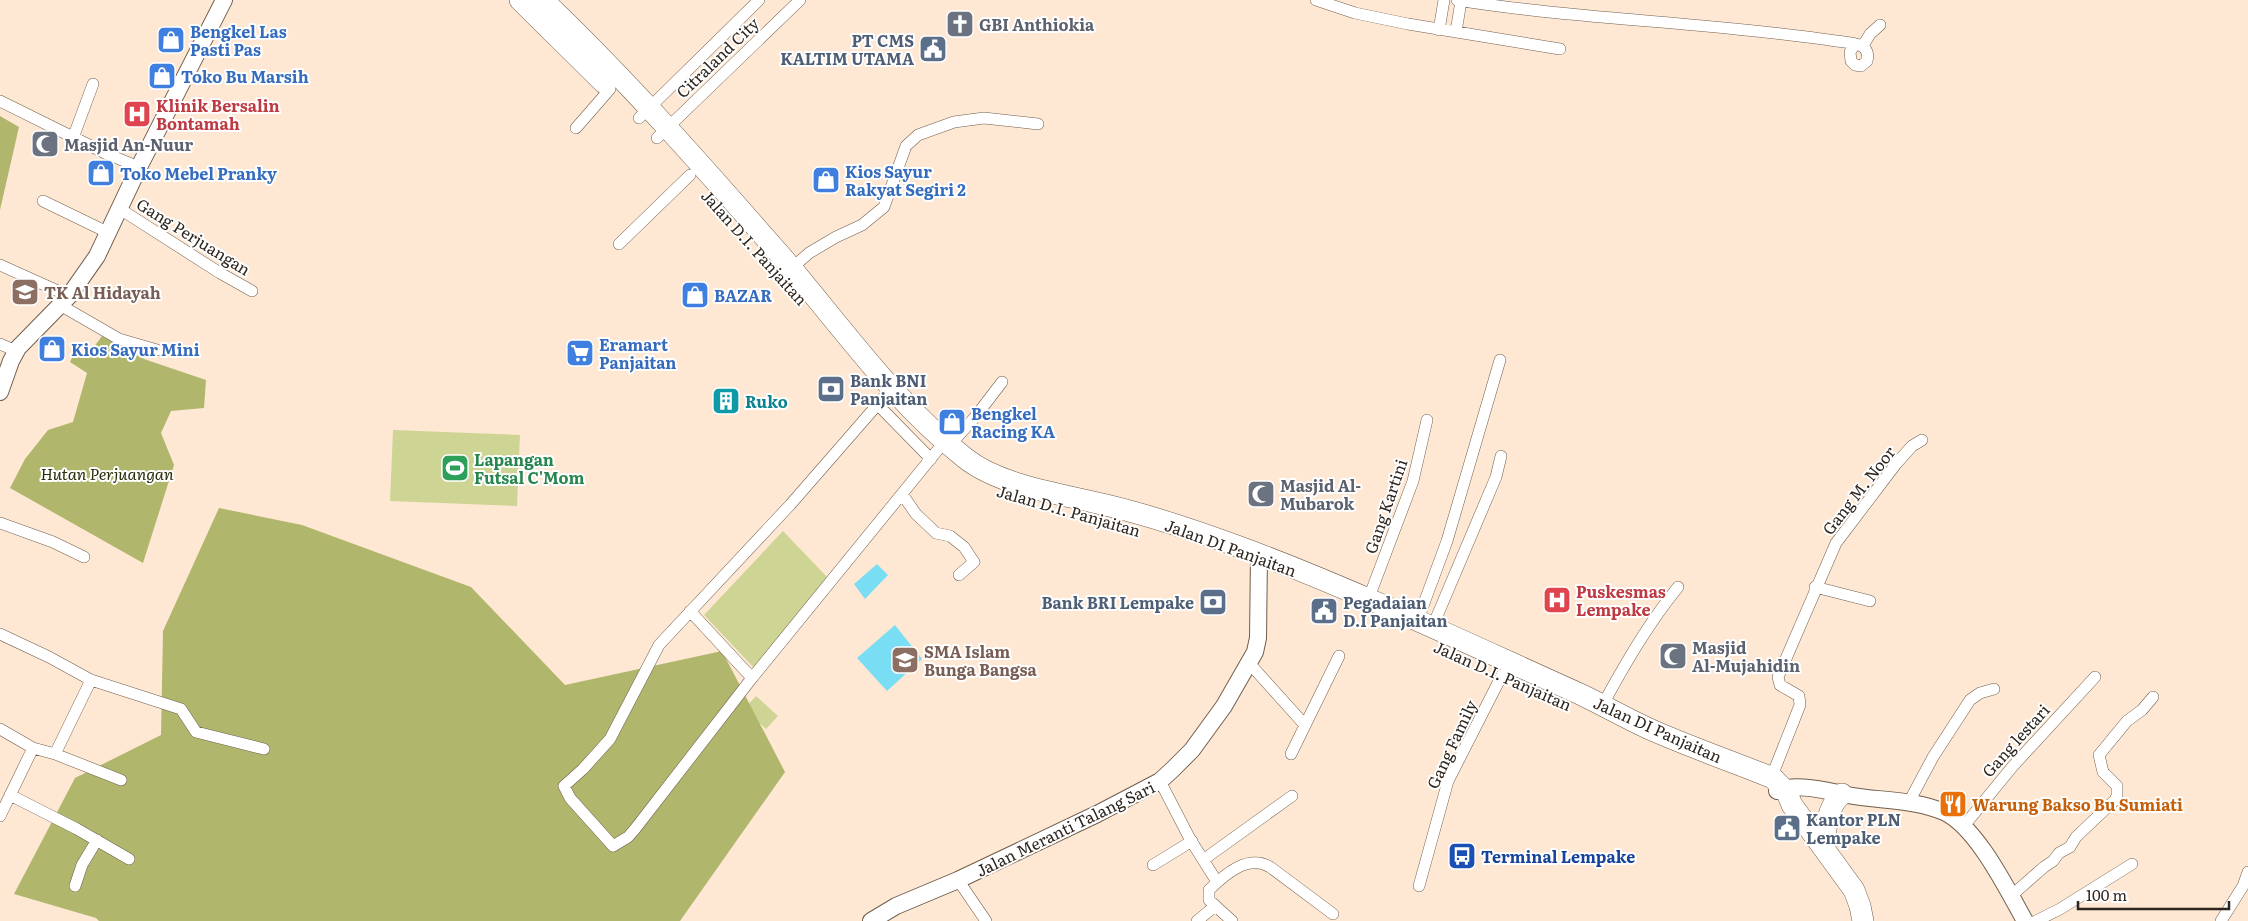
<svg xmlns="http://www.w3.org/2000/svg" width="2248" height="921" font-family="Literata,serif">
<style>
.green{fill:#ced594}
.forest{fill:#b0b76c}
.water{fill:#79def3}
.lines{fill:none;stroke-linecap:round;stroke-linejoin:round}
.street-casing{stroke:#715e4c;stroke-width:12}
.secondary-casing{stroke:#715e4c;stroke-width:18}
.highway-casing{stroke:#715e4c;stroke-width:22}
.street{stroke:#fff;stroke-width:11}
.secondary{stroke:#fff;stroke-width:16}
.highway{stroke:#fff;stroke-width:21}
.labels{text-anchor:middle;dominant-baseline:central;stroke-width:4;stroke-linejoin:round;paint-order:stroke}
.worship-label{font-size:16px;font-weight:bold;fill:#5b616d;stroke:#fff;text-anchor:start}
.shop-label{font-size:16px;font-weight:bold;fill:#366cbe;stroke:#fff;text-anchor:start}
.service-label{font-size:16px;font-weight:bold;fill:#4e5e75;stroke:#fff;text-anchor:start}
.street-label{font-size:16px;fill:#2e251e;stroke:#fff}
.health-label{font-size:16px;font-weight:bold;fill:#be3a42;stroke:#fff;text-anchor:start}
.education-label{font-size:16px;font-weight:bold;fill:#785e54;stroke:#fff;text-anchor:start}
.culture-label{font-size:16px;font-weight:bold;fill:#0d838f;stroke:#fff;text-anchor:start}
.leisure-label{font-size:16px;font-weight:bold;fill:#27864d;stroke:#fff;text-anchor:start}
.park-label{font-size:16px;font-style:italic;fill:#292c0a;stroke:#fff}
.food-label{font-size:16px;font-weight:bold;fill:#c56008;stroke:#fff;text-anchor:start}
.transit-label{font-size:16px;font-weight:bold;fill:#164399;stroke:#fff;text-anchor:start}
</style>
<rect width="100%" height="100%" fill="#fee8d3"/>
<path class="green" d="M393,430L520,435L517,506L390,501Z
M783,531L827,577L755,669L704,615Z
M756,696L778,716L766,729L744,709Z"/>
<path class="forest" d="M0,116L19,127L0,210Z
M102,336L144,359L206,380L204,408L171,411L161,433L174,465L143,563L10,488L25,459L48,430L73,422L87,373L70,362L74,354L88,355Z
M219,508L302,525L471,587L565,685L722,651L785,772L680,921H99L96,918L14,894L75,778L161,735L163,631Z"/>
<path class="water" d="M877,564L888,575L865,599L854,584Z
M895,625L922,659L887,691L857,658Z"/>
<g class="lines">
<defs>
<path id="street" d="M1316,0L1355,13L1408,24L1560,49
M1457,0C1582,20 1710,22 1836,41C1849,43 1872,42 1867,61L1861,66L1855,65L1851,61L1850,52L1855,44
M1439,30L1444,0
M1456,32L1461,1
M1863,46L1870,34L1880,25
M0,101L107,154L139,167
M639,118L759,0
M576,128L610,89
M73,138L93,84
M657,138L800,0
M43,201L109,233
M120,209L220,273L252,291
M619,244L690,175
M0,265L69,296
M782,277L809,253L836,237L862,225L884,207L906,146L918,135L954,122L984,118L1038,124
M60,305L119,339L157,350
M0,344L16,351
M885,396L790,505L659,645L610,739L583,769L564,786L570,798L613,846L628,837L635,829L752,678L945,441
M878,405L931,459
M950,445L976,416L1002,382
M902,494L916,514L936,533L950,536L964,547L974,562L959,575
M0,523L53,542L84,557
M1815,587L1870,601
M1368,600L1413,481L1427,420
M690,611L752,678
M1417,622L1447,541L1500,360
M1432,628L1496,477L1501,456
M0,634L49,657L91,680L181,709L196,732L264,749
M1250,664L1304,724
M1602,706C1625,664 1648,624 1678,587
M0,729L33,748L0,816
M33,748L55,754L121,780
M55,754L91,680
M1291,754L1339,656
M1160,781L1190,839L1217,882
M1770,781L1800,705L1799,696L1780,685L1778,677L1836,543L1896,464L1912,446L1922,440
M10,795L77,829L129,859
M1909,802L1933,757L1970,700L1980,693L1994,689
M1963,827L2013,766L2095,677
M1203,860L1292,796
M1153,865L1192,841
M958,880L986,921
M75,886L82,865L97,840
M1419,886L1448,781L1502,675
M2011,896L2044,867L2053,861L2059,853L2070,847L2076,837L2115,800L2117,796V786L2103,772L2099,755L2127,721L2142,710L2153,697
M1197,921L1215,906
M1232,921L1209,900V890C1225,874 1248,854 1270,867L1333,914
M2036,921L2060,909L2132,864
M2221,921L2243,886L2248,872"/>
<path id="secondary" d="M0,392L11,361L18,348L69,296L97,256L139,167L224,0
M1777,791C1792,782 1830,791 1847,795C1879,801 1914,799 1944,812C1977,827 2008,891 2025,921
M871,921L896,906L958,880L1097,814L1160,781L1173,769L1192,750L1224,706L1255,652L1258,638L1259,555"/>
<path id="highway" d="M520,0L604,83
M543,0C628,81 706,170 783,258C841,326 894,402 965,458C1000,486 1062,494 1106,505C1157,517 1208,535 1256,553C1366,595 1473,646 1580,694C1605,706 1629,720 1654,731C1693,748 1733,762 1773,778L1787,793L1792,805L1854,890L1860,906L1863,921
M1825,847C1825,829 1827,806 1842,794"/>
</defs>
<use href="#street" class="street-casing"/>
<use href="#secondary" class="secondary-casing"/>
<use href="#highway" class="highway-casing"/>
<use href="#street" class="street"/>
<use href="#secondary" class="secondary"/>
<use href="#highway" class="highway"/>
</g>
<defs>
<symbol id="church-square" viewBox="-11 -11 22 22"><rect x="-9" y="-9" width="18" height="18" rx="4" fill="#6b7280" stroke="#fff"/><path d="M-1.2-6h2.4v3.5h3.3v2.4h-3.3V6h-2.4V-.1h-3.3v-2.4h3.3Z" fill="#fff"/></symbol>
<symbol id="shop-square" viewBox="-11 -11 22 22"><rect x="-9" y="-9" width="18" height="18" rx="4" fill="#3f7fe0" stroke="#fff"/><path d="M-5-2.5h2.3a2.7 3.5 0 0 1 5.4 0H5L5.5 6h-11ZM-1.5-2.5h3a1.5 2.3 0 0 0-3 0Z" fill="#fff"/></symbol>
<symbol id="civic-square" viewBox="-11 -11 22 22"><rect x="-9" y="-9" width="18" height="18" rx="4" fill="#5c6f8a" stroke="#fff"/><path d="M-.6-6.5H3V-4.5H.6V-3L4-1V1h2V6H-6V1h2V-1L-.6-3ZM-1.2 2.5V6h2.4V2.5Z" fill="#fff"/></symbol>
<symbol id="hospital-square" viewBox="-11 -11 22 22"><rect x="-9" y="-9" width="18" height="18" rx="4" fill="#e0444e" stroke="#fff"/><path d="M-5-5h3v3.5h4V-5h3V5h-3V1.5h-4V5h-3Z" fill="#fff"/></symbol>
<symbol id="mosque-square" viewBox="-11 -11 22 22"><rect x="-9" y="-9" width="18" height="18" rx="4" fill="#6b7280" stroke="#fff"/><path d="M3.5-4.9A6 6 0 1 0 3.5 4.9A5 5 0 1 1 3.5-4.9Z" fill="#fff"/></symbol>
<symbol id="school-square" viewBox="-11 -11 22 22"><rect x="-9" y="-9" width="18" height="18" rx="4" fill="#8d6e63" stroke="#fff"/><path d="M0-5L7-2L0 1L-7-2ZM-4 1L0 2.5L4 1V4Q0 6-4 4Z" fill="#fff"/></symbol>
<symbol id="supermarket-square" viewBox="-11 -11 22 22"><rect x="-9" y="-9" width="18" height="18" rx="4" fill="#3f7fe0" stroke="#fff"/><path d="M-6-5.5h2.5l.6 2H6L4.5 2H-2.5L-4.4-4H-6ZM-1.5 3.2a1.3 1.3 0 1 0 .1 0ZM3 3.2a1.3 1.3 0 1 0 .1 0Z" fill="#fff"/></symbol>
<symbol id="bank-square" viewBox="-11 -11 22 22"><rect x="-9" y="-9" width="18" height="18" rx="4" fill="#5c6f8a" stroke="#fff"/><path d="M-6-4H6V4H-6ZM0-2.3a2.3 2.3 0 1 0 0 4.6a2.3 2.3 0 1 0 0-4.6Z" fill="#fff"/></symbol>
<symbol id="building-square" viewBox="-11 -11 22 22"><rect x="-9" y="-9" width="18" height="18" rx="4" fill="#0f9aa8" stroke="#fff"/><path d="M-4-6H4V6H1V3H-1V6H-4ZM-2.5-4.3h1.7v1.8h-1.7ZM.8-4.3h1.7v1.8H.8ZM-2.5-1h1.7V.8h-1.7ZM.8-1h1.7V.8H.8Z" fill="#fff"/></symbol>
<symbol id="stadium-square" viewBox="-11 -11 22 22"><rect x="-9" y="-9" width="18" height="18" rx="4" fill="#2e9e5b" stroke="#fff"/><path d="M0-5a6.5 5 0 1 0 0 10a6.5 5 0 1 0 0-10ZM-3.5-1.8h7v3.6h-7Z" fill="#fff"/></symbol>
<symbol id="restaurant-square" viewBox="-11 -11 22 22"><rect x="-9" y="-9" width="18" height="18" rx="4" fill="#e8710a" stroke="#fff"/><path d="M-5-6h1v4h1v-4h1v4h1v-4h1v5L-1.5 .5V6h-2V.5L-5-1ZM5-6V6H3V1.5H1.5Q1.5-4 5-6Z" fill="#fff"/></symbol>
<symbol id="bus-square" viewBox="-11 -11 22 22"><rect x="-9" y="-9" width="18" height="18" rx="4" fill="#1a4fb4" stroke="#fff"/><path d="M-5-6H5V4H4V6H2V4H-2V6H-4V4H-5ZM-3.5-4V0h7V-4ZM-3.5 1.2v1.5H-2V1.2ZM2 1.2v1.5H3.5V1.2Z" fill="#fff"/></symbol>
</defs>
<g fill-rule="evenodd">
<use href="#church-square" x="944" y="8" width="32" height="32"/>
<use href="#shop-square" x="155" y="24" width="32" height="32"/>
<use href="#civic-square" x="917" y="33" width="32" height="32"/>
<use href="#shop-square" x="146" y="60" width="32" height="32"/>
<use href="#hospital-square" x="121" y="98" width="32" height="32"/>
<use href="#mosque-square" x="29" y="128" width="32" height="32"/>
<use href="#shop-square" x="85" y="157" width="32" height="32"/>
<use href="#shop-square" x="810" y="164" width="32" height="32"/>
<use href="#school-square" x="9" y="276" width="32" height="32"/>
<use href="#shop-square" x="679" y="279" width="32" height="32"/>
<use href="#shop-square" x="36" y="333" width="32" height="32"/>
<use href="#supermarket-square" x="564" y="337" width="32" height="32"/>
<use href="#bank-square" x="815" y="373" width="32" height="32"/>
<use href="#building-square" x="710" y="385" width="32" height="32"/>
<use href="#shop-square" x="936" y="406" width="32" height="32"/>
<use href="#stadium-square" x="439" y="452" width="32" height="32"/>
<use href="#mosque-square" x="1245" y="478" width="32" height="32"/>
<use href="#hospital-square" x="1541" y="584" width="32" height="32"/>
<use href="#bank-square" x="1197" y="586" width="32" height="32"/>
<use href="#civic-square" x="1308" y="595" width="32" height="32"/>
<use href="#mosque-square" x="1657" y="640" width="32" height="32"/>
<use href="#school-square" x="889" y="644" width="32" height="32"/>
<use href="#restaurant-square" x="1937" y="788" width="32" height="32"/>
<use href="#civic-square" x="1771" y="812" width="32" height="32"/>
<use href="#bus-square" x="1446" y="840" width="32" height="32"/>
</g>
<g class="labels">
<g class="worship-label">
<text x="979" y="24">GBI Anthiokia</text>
<text x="64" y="144">Masjid An-Nuur</text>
<text x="1280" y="485">Masjid Al-<tspan x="1280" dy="18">Mubarok</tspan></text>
<text x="1692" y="647">Masjid<tspan x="1692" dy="18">Al-Mujahidin</tspan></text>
</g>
<g class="shop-label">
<text x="190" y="31">Bengkel Las<tspan x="190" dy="18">Pasti Pas</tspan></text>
<text x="181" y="76">Toko Bu Marsih</text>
<text x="845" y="171">Kios Sayur<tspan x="845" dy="18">Rakyat Segiri 2</tspan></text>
<text x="120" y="173">Toko Mebel Pranky</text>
<text x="714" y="295">BAZAR</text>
<text x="599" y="344">Eramart<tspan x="599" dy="18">Panjaitan</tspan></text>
<text x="71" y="349">Kios Sayur Mini</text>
<text x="971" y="413">Bengkel<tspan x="971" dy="18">Racing KA</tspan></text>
</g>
<g class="service-label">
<text x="914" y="40" text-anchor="end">PT CMS<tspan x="914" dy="18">KALTIM UTAMA</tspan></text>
<text x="850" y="380">Bank BNI<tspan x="850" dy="18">Panjaitan</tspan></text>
<text x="1194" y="602" text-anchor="end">Bank BRI Lempake</text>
<text x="1343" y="602">Pegadaian<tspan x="1343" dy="18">D.I Panjaitan</tspan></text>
<text x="1806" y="819">Kantor PLN<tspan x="1806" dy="18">Lempake</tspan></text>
</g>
<g class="street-label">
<text transform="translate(717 57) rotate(-44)">Citraland City</text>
<text transform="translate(194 236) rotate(32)">Gang Perjuangan</text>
<text transform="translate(755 247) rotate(48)">Jalan D.I. Panjaitan</text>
<text transform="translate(1858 490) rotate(-52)">Gang M. Noor</text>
<text transform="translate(1385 506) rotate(-71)">Gang Kartini</text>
<text transform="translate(1069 510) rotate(16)">Jalan D.I. Panjaitan</text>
<text transform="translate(1231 547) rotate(20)">Jalan DI Panjaitan</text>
<text transform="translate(1503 675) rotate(24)">Jalan D.I. Panjaitan</text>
<text transform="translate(1658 729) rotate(24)">Jalan DI Panjaitan</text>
<text transform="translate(2015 740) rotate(-48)">Gang lestari</text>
<text transform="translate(1451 744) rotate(-65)">Gang Family</text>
<text transform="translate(1065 828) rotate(-26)">Jalan Meranti Talang Sari</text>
</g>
<g class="health-label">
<text x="156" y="105">Klinik Bersalin<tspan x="156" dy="18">Bontamah</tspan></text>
<text x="1576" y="591">Puskesmas<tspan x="1576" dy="18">Lempake</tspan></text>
</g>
<g class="education-label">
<text x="44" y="292">TK Al Hidayah</text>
<text x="924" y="651">SMA Islam<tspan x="924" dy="18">Bunga Bangsa</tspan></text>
</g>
<g class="culture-label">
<text x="745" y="401">Ruko</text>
</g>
<g class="leisure-label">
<text x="474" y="459">Lapangan<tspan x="474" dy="18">Futsal C'Mom</tspan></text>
</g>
<g class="park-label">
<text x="107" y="473">Hutan Perjuangan</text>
</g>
<g class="food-label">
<text x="1972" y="804">Warung Bakso Bu Sumiati</text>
</g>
<g class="transit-label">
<text x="1481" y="856">Terminal Lempake</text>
</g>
</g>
<path d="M2078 901v8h151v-8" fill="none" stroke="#2e251e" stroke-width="2.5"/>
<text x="2086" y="901" font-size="15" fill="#2e251e" stroke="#ffffff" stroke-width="4" paint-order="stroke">100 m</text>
</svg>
